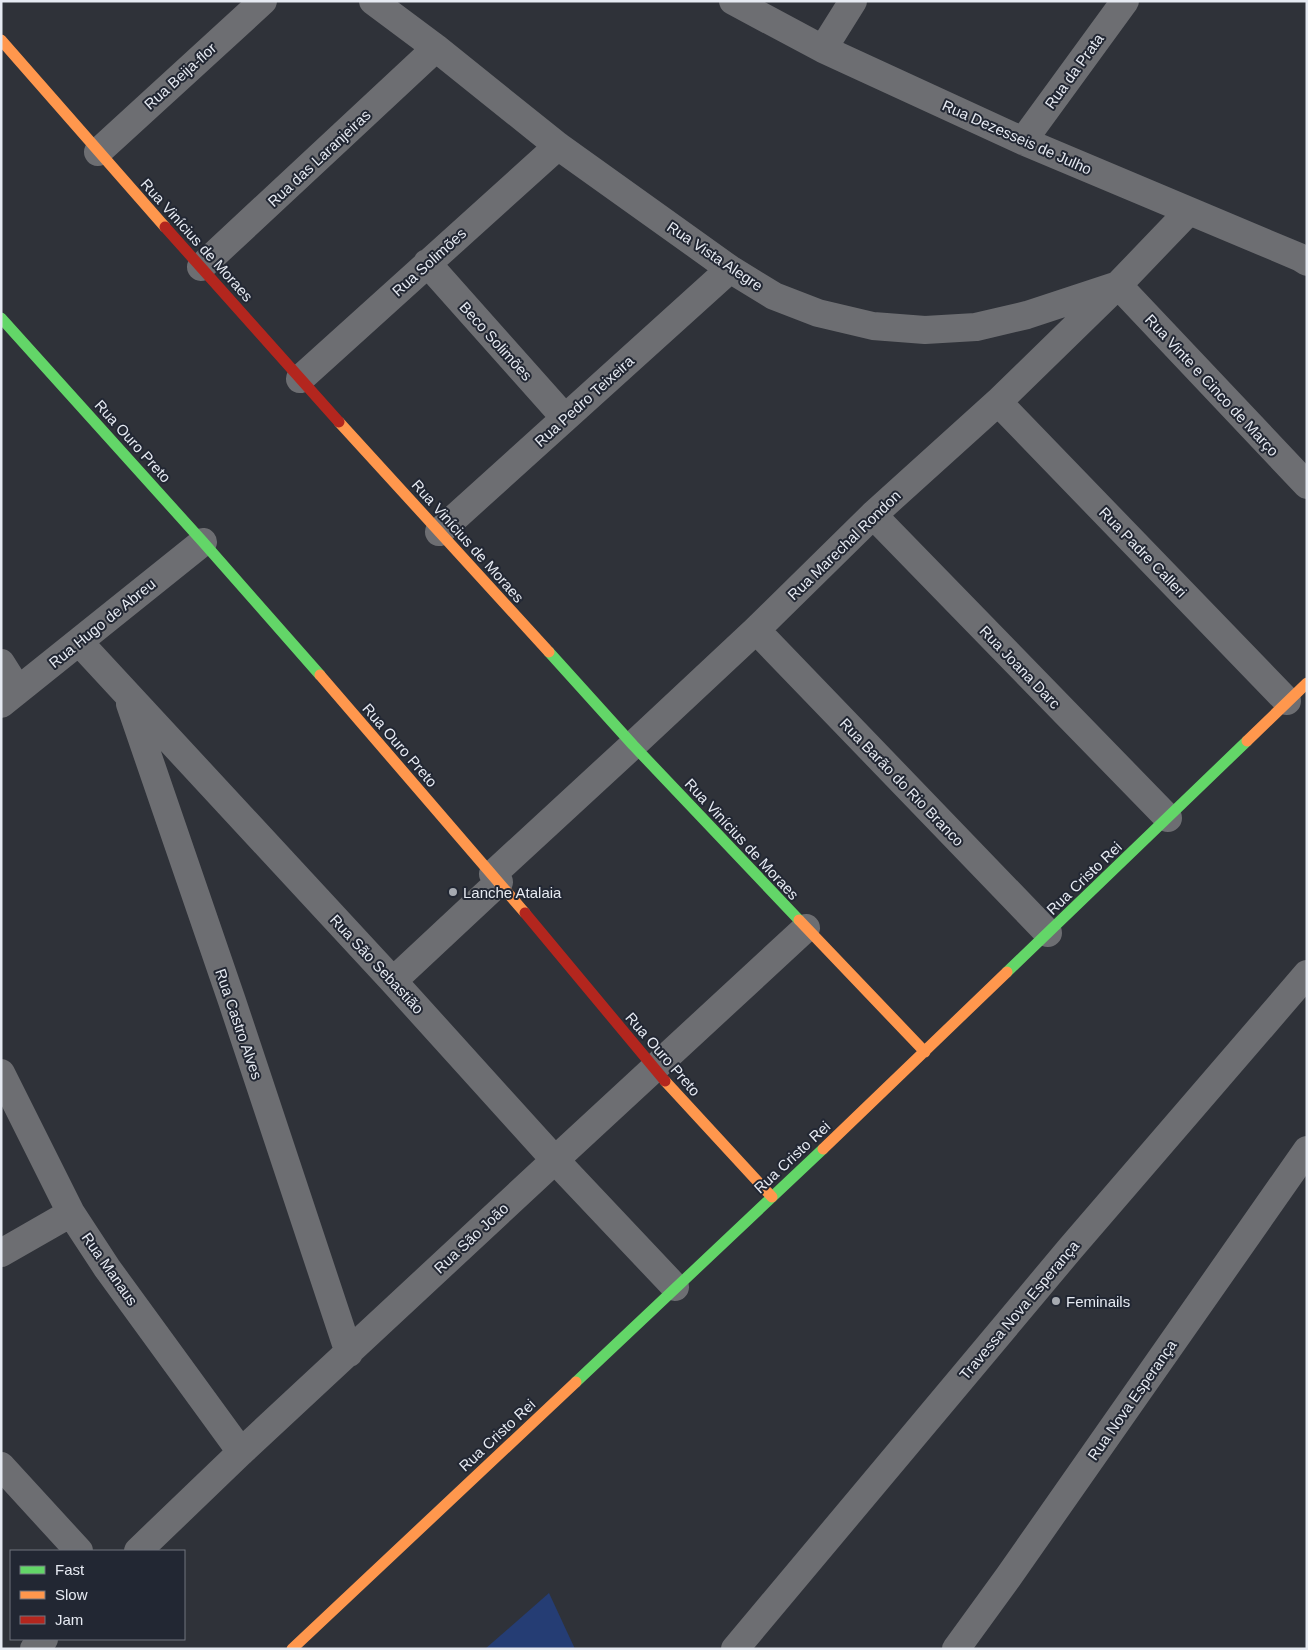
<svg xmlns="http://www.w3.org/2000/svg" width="1308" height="1650" font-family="Helvetica,sans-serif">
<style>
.green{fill:#253d74}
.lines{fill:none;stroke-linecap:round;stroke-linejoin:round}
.street{stroke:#6d6e72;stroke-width:28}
.fast{stroke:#63d668;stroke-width:11}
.slow{stroke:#ff974d;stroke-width:11}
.jam{stroke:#b3261e;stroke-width:11}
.poi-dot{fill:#a6aab1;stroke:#222733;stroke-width:2}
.labels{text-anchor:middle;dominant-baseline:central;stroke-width:4;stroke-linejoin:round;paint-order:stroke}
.street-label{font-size:15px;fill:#e6eaf2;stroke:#222733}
.poi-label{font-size:15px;fill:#e6eaf2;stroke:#222733;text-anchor:start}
</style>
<rect width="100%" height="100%" fill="#2f3239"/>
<path class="green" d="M549,1593L575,1649H485Z"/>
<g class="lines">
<path class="street" d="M373,1L436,48L558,146L730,269L774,296L818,313L873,326L925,330L976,327L1027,315L1118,285L1307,485
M733,1L823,49L1023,141L1299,257L1307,262
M823,49L853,1
M1023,141L1125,1
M98,152L263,1
M427,263L565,418
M201,267L436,48
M300,379L558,146
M998,402L1287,701
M873,515L1168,818
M439,532L730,269
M756,630L1048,933
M79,642L393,981L555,1160L675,1287
M1,663L18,690
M1,704L203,542
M130,704L232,1001L349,1353
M493,874L633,745L756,630L873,515L998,402L1118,285L1189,211
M393,981L499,882
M1,1073L71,1213L107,1268L241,1452
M1,1253L71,1213
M1,1466L79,1551
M138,1551L241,1452L555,1160L806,928
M34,1649L44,1639
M735,1649L1070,1249L1307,974
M956,1649L1009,1576L1307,1150"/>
<path class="fast" d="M1,318L203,542L320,675
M549,652L633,745L799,920
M1007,972L1247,741
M576,1382L823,1149"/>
<path class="slow" d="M1,40L165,227
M339,422L549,652
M320,675L525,913
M1247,741L1307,683
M799,920L925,1052
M665,1081L772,1197
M823,1149L1007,972
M292,1649L576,1382"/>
<path class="jam" d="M165,227L339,422
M525,913L665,1081"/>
</g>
<g class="poi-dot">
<circle cx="453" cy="892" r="5"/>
<circle cx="1056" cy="1301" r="5"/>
</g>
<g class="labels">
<g class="street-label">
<text transform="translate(1074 71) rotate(-54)">Rua da Prata</text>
<text transform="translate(180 76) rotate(-42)">Rua Beija-flor</text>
<text transform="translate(1017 137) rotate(24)">Rua Dezesseis de Julho</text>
<text transform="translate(319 158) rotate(-43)">Rua das Laranjeiras</text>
<text transform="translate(197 240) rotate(48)">Rua Vinícius de Moraes</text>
<text transform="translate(715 256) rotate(34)">Rua Vista Alegre</text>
<text transform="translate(429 262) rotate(-42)">Rua Solimões</text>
<text transform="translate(496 341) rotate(48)">Beco Solimões</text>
<text transform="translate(1212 385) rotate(47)">Rua Vinte e Cinco de Março</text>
<text transform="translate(584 401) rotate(-42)">Rua Pedro Teixeira</text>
<text transform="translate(133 441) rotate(48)">Rua Ouro Preto</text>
<text transform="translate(468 541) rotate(48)">Rua Vinícius de Moraes</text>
<text transform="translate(844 545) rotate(-44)">Rua Marechal Rondon</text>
<text transform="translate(1143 552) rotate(46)">Rua Padre Calleri</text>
<text transform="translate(102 623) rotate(-39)">Rua Hugo de Abreu</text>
<text transform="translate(1020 667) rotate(46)">Rua Joana Darc</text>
<text transform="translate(400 745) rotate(49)">Rua Ouro Preto</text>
<text transform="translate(902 782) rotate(46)">Rua Barão do Rio Branco</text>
<text transform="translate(742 839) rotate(47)">Rua Vinícius de Moraes</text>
<text transform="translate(1084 878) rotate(-44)">Rua Cristo Rei</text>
<text transform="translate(377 964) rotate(47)">Rua São Sebastião</text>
<text transform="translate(239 1024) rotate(71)">Rua Castro Alves</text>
<text transform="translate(663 1054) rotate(49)">Rua Ouro Preto</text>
<text transform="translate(792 1157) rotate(-43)">Rua Cristo Rei</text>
<text transform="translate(471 1238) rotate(-43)">Rua São João</text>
<text transform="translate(110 1269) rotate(55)">Rua Manaus</text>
<text transform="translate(1019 1310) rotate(-50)">Travessa Nova Esperança</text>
<text transform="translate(1132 1400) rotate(-55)">Rua Nova Esperança</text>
<text transform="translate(497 1435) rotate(-43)">Rua Cristo Rei</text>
</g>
<g class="poi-label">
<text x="463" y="892">Lanche Atalaia</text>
<text x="1066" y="1301">Feminails</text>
</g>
</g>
<rect width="1308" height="1650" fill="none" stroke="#e6eaf2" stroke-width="5"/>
<rect x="10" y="1550" width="175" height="90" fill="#222733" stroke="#70757f"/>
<rect x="20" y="1566" width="25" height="8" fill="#63d668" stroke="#70757f"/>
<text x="55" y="1575" font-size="15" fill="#e6eaf2">Fast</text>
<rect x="20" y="1591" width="25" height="8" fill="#ff974d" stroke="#70757f"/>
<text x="55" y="1600" font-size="15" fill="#e6eaf2">Slow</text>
<rect x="20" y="1616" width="25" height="8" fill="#b3261e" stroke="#70757f"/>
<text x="55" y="1625" font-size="15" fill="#e6eaf2">Jam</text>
</svg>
